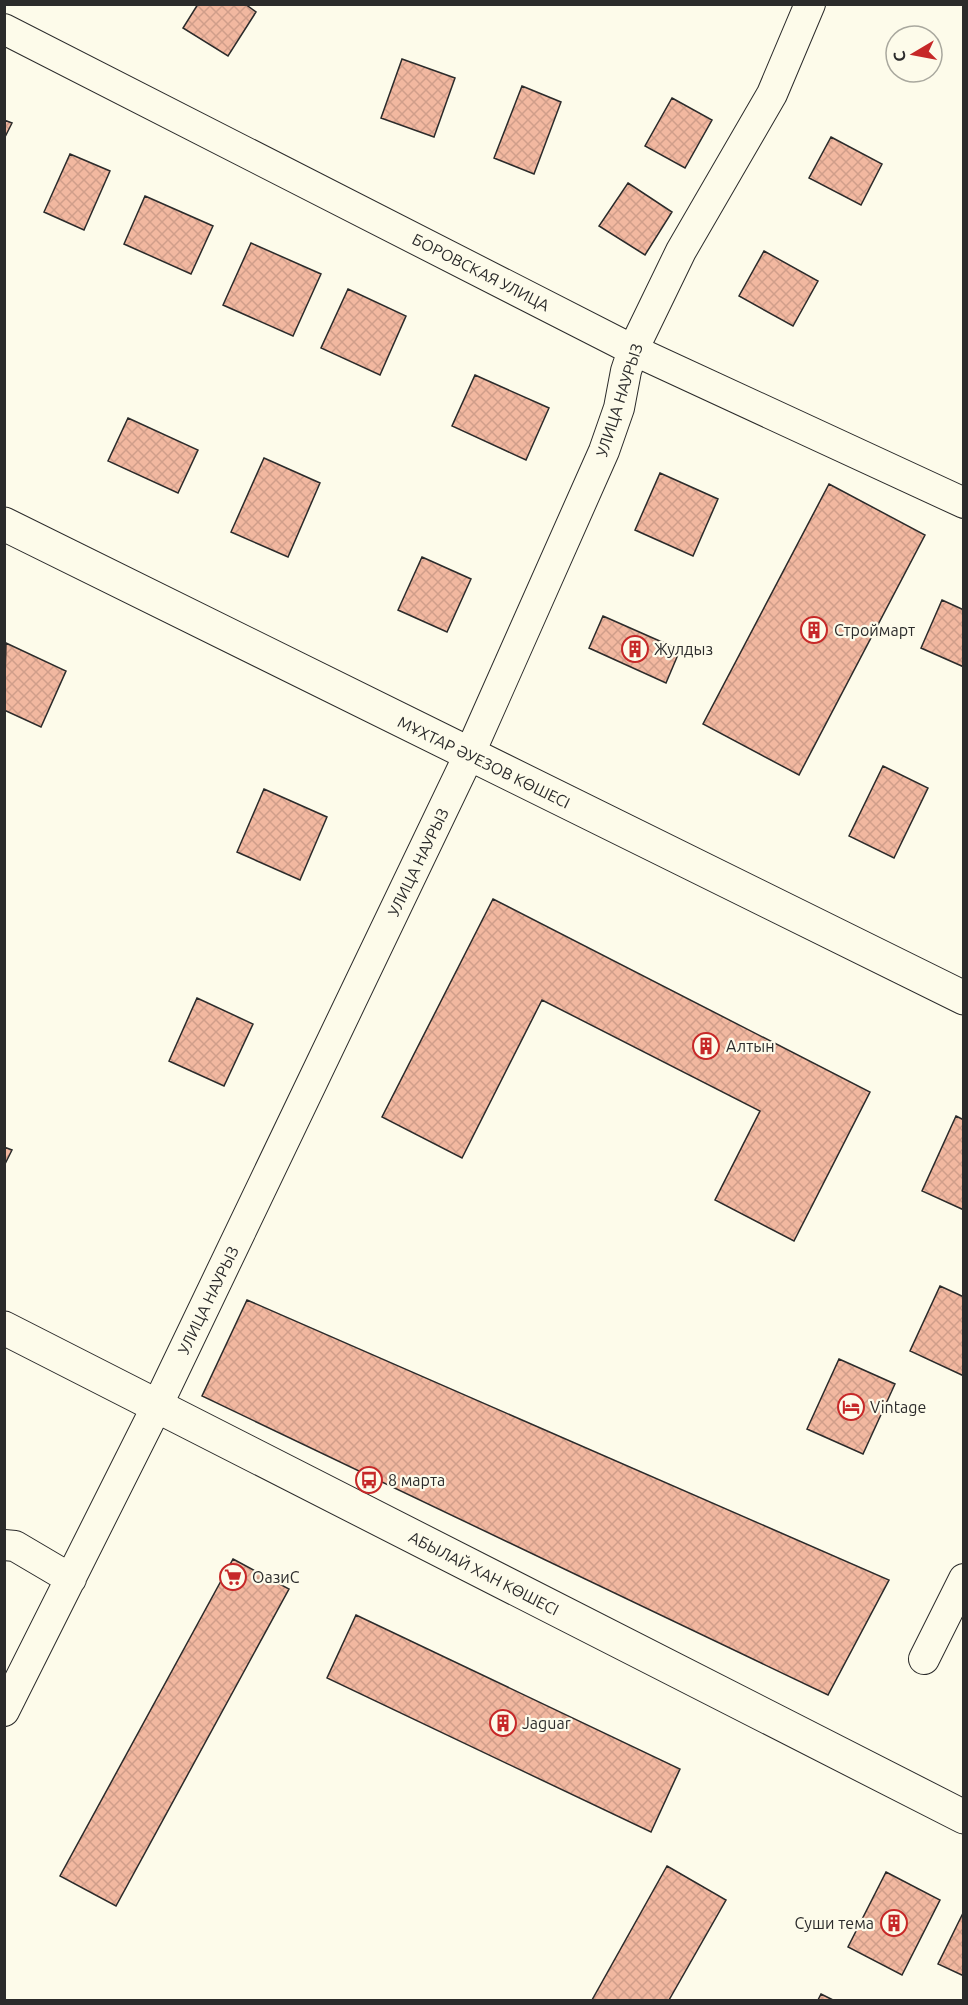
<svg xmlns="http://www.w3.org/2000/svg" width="968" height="2005" font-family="Ubuntu,sans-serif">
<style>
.building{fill:url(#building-cross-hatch);stroke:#2b2b2b;stroke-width:1.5}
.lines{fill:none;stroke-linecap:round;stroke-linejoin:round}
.minor-casing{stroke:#2b2b2b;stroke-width:32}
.tertiary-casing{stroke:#2b2b2b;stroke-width:35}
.secondary-casing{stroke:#2b2b2b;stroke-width:35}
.minor{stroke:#fdfbea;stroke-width:30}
.tertiary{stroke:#fdfbea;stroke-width:33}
.secondary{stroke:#fdfbea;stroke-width:33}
.labels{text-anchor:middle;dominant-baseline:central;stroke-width:4.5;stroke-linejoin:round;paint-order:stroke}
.street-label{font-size:16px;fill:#2b2b2b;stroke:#fdfbea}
.poi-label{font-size:16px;fill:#2b2b2b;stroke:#fdfbea;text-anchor:start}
</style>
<defs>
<pattern id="building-cross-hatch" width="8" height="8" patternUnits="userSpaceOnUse" patternTransform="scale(1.5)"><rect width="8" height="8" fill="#f2b8a0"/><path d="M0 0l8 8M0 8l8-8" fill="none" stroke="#d09e8a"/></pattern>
</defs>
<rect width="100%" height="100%" fill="#fdfbea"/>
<path class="building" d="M198,4H245L256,12L228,56L183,28Z
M402,59L455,78L434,137L381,118Z
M522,86L561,102L534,174L494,158Z
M672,98L712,120L685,168L645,146Z
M4,120L12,123L4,139Z
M831,137L882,164L861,205L809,178Z
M70,154L110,171L84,230L44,212Z
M628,183L672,212L645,255L599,226Z
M145,196L213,226L191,274L124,244Z
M251,243L321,274L293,336L223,305Z
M764,251L818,281L793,326L739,296Z
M348,289L406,316L380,375L321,348Z
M475,375L549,408L526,460L452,426Z
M128,418L198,450L178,493L108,461Z
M264,458L320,483L288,557L231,532Z
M660,473L718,499L693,556L635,530Z
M829,484L925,535L799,775L703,724Z
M422,557L471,579L447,632L398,610Z
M942,600L964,610V667L921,648Z
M603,616L680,650L666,683L589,648Z
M6,643L66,671L41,727L4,710Z
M883,766L928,788L894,858L849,836Z
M264,789L327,817L300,880L237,852Z
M493,899L870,1092L794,1241L715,1200L760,1111L542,1000L462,1158L382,1117Z
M197,998L253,1024L224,1086L169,1061Z
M956,1116L964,1120V1210L922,1191Z
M4,1147L12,1150L4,1166Z
M940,1286L964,1297V1376L910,1351Z
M247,1300L889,1580L828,1695L202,1396Z
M839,1359L895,1384L863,1454L807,1429Z
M233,1559L289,1589L116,1906L60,1876Z
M356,1615L680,1769L651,1832L327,1678Z
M667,1866L726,1900L669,2000H592Z
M886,1872L940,1900L902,1975L848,1947Z
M964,1911V1976L938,1964Z
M821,1994L833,2000H818Z"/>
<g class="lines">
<defs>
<path id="minor" d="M4,29L633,350L964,503
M4,1545L15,1546L71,1579
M924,1659L964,1579
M4,1711L157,1406L469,755L604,451L619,408L626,371L633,350L681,251L772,94L810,4"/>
<path id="tertiary" d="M4,1328L964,1817"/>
<path id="secondary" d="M4,524L964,998"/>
</defs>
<use href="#minor" class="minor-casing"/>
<use href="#tertiary" class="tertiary-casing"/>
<use href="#secondary" class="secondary-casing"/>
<use href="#minor" class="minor"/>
<use href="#tertiary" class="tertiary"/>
<use href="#secondary" class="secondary"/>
</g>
<defs>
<symbol id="building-ring" viewBox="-11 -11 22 22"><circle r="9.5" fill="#fdfbea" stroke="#c62828" stroke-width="1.5"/><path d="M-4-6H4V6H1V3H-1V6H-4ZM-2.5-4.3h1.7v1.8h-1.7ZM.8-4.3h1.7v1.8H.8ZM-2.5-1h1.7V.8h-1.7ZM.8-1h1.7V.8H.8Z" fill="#c62828"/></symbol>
<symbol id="hotel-ring" viewBox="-11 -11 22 22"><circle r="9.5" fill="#fdfbea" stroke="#c62828" stroke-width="1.5"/><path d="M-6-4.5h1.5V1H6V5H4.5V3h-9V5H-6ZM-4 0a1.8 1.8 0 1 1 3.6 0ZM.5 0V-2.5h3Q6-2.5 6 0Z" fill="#c62828"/></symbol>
<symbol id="bus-ring" viewBox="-11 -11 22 22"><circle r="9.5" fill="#fdfbea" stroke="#c62828" stroke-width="1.5"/><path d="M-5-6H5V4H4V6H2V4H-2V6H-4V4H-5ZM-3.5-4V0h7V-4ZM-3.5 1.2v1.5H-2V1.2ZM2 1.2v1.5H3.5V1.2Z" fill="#c62828"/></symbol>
<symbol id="supermarket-ring" viewBox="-11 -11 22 22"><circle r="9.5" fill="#fdfbea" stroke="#c62828" stroke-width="1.5"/><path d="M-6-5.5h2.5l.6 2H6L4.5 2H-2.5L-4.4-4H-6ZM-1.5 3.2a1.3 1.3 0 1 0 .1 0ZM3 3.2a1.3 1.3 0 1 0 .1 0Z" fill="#c62828"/></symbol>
</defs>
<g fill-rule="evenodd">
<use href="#building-ring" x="799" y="615" width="30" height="30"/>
<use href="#building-ring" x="620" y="634" width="30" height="30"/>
<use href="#building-ring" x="691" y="1031" width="30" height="30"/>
<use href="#hotel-ring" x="836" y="1392" width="30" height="30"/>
<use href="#bus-ring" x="354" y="1465" width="30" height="30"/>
<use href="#supermarket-ring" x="218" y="1562" width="30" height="30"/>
<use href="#building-ring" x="488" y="1708" width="30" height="30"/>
<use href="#building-ring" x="879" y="1908" width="30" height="30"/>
</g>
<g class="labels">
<g class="street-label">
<text transform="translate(481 272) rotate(27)">БОРОВСКАЯ УЛИЦА</text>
<text transform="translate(619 400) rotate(-72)">УЛИЦА НАУРЫЗ</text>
<text transform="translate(484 762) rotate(26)">МҰХТАР ӘУЕЗОВ КӨШЕСІ</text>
<text transform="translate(418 862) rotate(-64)">УЛИЦА НАУРЫЗ</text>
<text transform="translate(208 1300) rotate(-64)">УЛИЦА НАУРЫЗ</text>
<text transform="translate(484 1573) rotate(27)">АБЫЛАЙ ХАН КӨШЕСІ</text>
</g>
<g class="poi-label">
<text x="834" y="630">Строймарт</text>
<text x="654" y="649">Жулдыз</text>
<text x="726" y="1046">Алтын</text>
<text x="870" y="1407">Vintage</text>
<text x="388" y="1480">8 марта</text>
<text x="252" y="1577">ОазиС</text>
<text x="522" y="1723">Jaguar</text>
<text x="874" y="1923" text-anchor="end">Суши тема</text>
</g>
</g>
<rect width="968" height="2005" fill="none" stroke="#2b2b2b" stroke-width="12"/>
<g transform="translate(914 54) rotate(260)"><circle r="28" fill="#fdfbea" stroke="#a9a89e" stroke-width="1.5"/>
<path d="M0-4.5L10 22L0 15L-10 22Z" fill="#c62828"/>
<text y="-9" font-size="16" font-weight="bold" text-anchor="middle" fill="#2b2b2b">С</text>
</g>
</svg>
